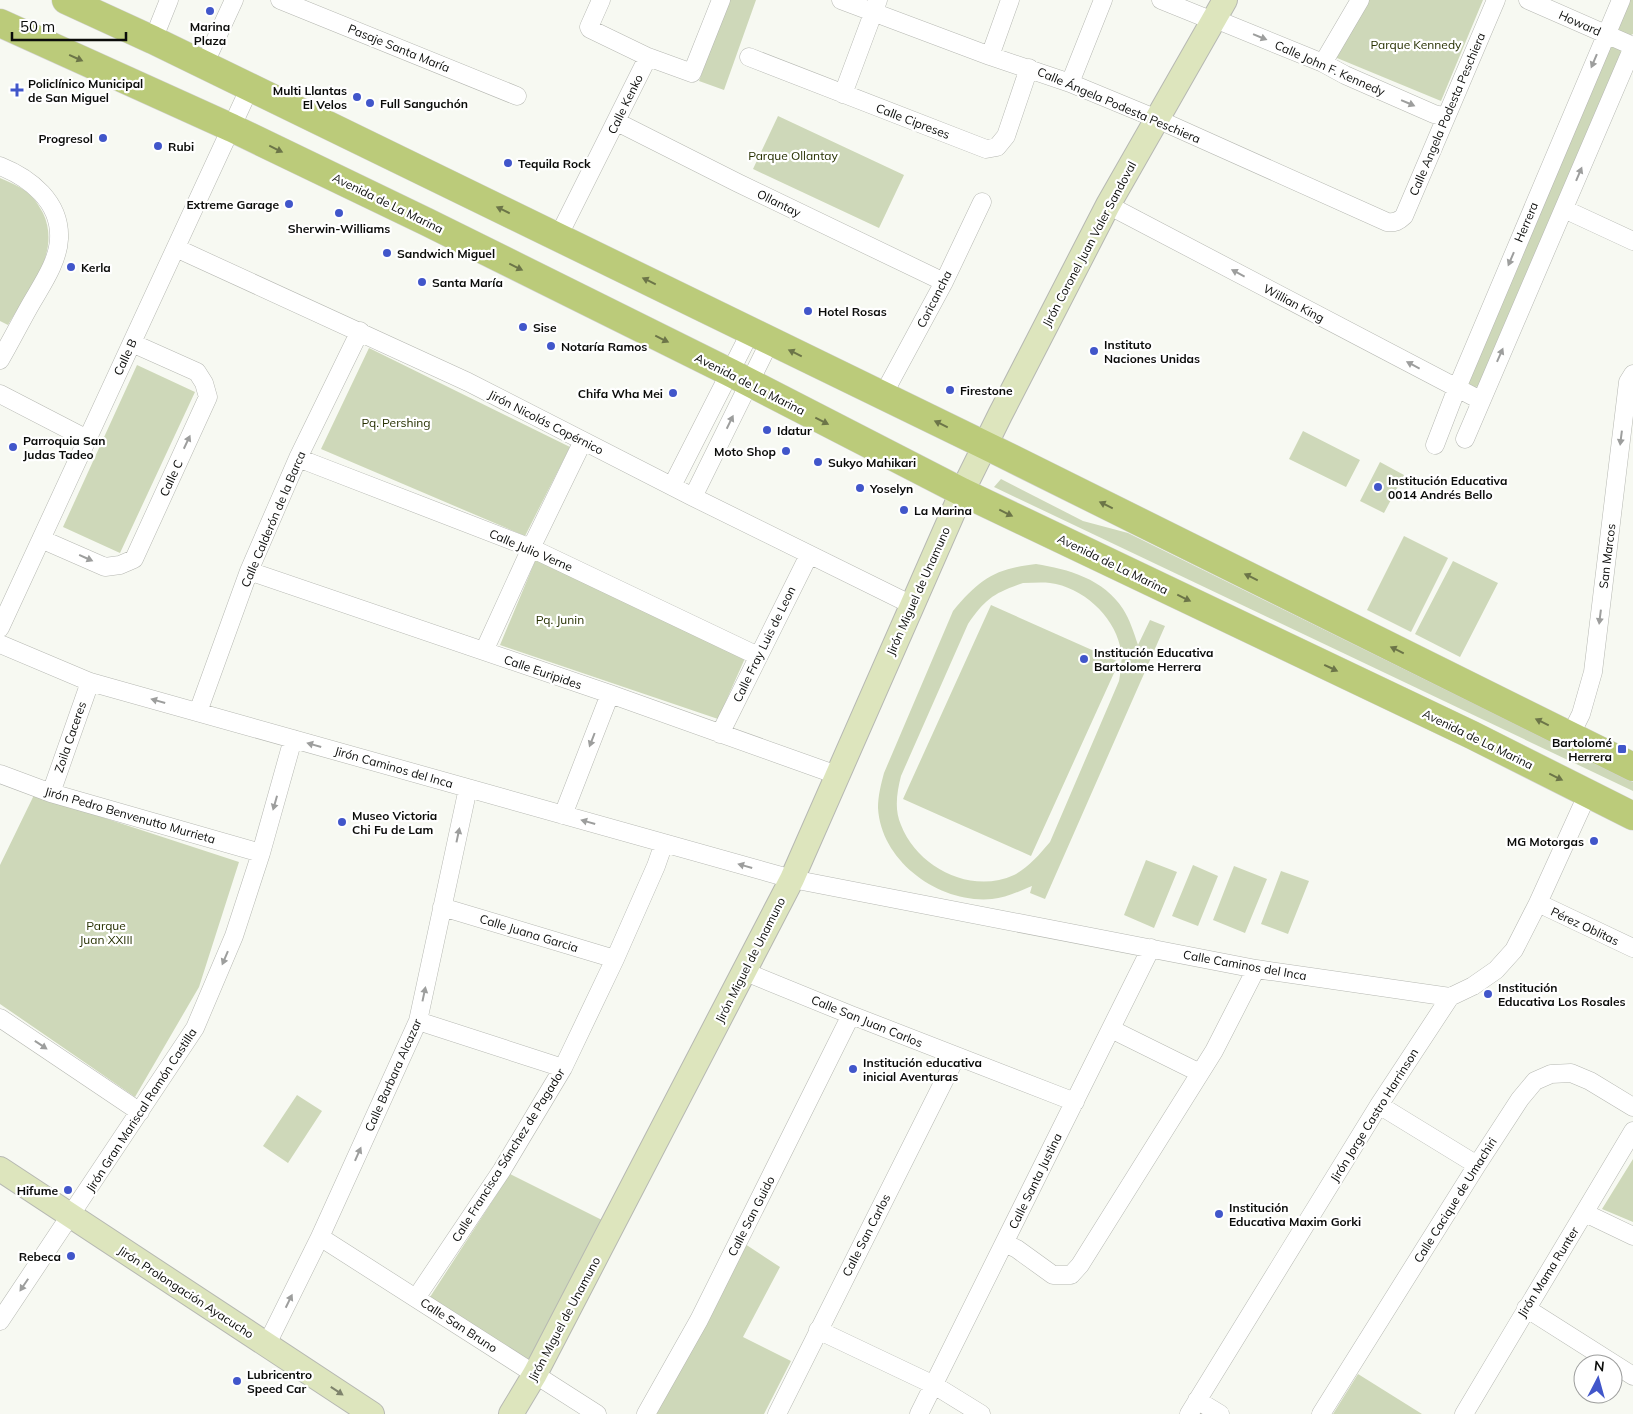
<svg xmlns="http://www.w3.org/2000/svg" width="1633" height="1414" font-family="Mulish,sans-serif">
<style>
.green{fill:#ced8b9;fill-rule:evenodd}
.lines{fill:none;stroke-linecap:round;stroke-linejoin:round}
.street-casing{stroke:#b6b8b2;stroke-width:19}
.secondary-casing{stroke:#b6b8b2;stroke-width:26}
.primary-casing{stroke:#d3d3d3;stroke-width:29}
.street{stroke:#fff;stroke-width:18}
.secondary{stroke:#dde5bd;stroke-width:24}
.primary{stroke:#bbcb7a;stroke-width:28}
.oneway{fill:#9d9e9d}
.oneway2{fill:#6c7548}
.oneway3{fill:#7e836c}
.poi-dot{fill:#4156ca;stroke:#fff;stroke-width:2}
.labels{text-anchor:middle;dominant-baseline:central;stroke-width:4.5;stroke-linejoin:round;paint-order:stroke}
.street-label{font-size:12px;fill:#0b0c0a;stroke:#fff}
.poi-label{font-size:12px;font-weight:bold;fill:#0b0c0a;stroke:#fff;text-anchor:start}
.park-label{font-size:12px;fill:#263000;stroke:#fff}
</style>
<rect width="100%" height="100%" fill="#f7f9f2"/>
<path class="green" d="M728,0H756L724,90L699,81Z
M1363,0H1483L1441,101L1337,58L1334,49Z
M1627,0H1633V34L1627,37L1618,31Z
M1607,45L1623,47L1624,53L1480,385L1474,388L1466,383Z
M778,116L904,175L879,228L753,169Z
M0,178C9,182 19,186 27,192C34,197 39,206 43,213C62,253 27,293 8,325L0,321Z
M369,348L570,447L525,536L321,449Z
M137,365L195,392L120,553L63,527Z
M1303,431L1360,460L1346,487L1289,459Z
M1380,462L1404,475L1384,513L1360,501Z
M1001,479L1083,521L1128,533L1633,782V791L994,487Z
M1404,536L1448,558L1411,632L1367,610Z
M536,559L746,656L718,719L500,645Z
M1453,561L1498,583L1460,657L1415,634Z
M1036,564C1068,569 1104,579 1123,609C1130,620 1134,633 1138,645L1150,620L1165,626L1045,899L1030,893L1032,886C1020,891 1005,898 992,899C940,904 881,862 878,808C878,796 881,784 884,773L953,611C980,579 994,569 1036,564ZM1023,583C1032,583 1041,582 1050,583C1082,587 1113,615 1120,646C1123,658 1121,669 1119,681L1050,842C1039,855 1029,867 1014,875C971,895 917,867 901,825C894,809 897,792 901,776L968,624C985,599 994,593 1023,583Z
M991,605L1119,662L1031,856L903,799Z
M34,795L239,862L199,987L135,1097L0,1004V865Z
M1146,860L1177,872L1154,928L1124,915Z
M1193,865L1218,876L1198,926L1172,916Z
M1234,866L1267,879L1245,933L1213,920Z
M1281,871L1309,881L1288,934L1261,924Z
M297,1095L322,1111L288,1163L263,1146Z
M1633,1159V1222L1602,1209Z
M510,1174L604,1221L529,1360L430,1297Z
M745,1244L780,1267L743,1337L791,1361L764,1414H656Z
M1358,1374L1422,1414H1333Z"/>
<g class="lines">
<defs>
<path id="street" d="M280,0L517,96
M601,0L589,27L590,29L648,57L692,73L721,0
M841,0L990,56L1070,83L1157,119L1387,222C1395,223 1399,221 1404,216L1496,0
M1161,0L1213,21
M1528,0L1633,46
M1215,19L1323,63L1345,75L1434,114L1446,117
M153,40L169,0
M990,56L1010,0
M749,57L986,149L997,147L1006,136L1029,68
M1323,63L1360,0
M204,65L234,0
M1070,83L1103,0
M843,94L878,0
M617,122L738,183L944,282
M0,166C30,178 61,202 59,239C58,261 43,283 32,302C21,321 11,341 0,360
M1108,205L1480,400
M1564,209L1633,241
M558,237L648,57
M176,248L468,382L693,497L912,605
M0,394L87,439
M883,395L944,282L982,202
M1465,439L1633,47
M1435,445L1457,388L1621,0
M298,458L531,548L758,656
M672,486L751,331
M693,497L770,341
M41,539L105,567L120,565L134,559L208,397L204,383L197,372L132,343
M249,571L610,694L837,775
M0,628L250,87
M0,644L90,682L792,879L1256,969L1450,997L1473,986L1496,970L1514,950L1538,903L1588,793
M484,651L531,548L583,441
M198,712L249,571L298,458L360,331
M720,734L809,555
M1570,736L1581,714L1593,672L1628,382L1633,374
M0,774L51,793L261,853
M51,793L90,682
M563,815L610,694
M1538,903L1633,948
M442,907L615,959
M743,971L851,1015L1075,1102
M0,1018L140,1112
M418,1021L563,1068
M1111,1029L1200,1073
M1379,1105L1477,1165
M1585,1213L1633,1236
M320,1237L597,1414
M1005,1243L1017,1249L1053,1275H1071L1080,1265L1214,1051L1256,969
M416,1298L502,1170L563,1068L615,959L656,866L664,843
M1526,1308L1633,1376
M0,1321L195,1028L234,936L261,853L293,739
M818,1330L934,1385L981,1414
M267,1344L320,1237L418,1021L468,788
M1197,1400L1220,1414
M646,1414L699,1320L851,1015
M777,1414L956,1057
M919,1414L1151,948
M1189,1414L1379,1105L1450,997
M1321,1414L1477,1165L1520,1099L1535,1081L1551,1074L1571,1073L1590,1081L1633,1107
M1464,1414L1633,1131"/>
<path id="secondary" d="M0,1169L372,1414
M511,1414L535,1374L792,879L962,492L1000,415L1108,205L1225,0"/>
<path id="primary" d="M66,0L153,40L1001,453L1633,767
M0,23L232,128L427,222L731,373L962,492L1472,735L1633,816"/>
</defs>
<use href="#street" class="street-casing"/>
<use href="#secondary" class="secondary-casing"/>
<use href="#primary" class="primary-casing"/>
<use href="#street" class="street"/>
<use href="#secondary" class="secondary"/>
<use href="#primary" class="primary"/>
</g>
<defs><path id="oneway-solid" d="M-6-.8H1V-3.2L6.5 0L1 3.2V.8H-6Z" transform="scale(1.25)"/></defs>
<g class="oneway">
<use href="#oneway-solid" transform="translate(1260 37) rotate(22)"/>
<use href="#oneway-solid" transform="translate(1594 61) rotate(113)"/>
<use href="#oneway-solid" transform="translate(1408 103) rotate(23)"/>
<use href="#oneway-solid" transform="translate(1579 174) rotate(-67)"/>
<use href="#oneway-solid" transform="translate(1511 259) rotate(113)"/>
<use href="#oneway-solid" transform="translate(1238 273) rotate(-152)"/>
<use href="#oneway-solid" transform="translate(1500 355) rotate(-66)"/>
<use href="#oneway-solid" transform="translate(1413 365) rotate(-152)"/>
<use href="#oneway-solid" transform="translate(730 422) rotate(-64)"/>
<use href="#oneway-solid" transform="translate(1621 438) rotate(97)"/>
<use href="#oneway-solid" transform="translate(187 442) rotate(-65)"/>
<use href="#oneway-solid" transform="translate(86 558) rotate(24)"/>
<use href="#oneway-solid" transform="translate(1600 617) rotate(97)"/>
<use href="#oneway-solid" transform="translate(158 701) rotate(-164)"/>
<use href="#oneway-solid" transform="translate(592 740) rotate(111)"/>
<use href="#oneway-solid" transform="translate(314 745) rotate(-164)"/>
<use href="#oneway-solid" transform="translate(275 803) rotate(106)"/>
<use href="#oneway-solid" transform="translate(588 822) rotate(-164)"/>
<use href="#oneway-solid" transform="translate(458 835) rotate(-78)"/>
<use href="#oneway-solid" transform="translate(745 866) rotate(-164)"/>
<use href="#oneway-solid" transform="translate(225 958) rotate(113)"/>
<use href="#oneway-solid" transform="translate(424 994) rotate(-78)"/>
<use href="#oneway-solid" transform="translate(41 1045) rotate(34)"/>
<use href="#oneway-solid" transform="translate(358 1154) rotate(-66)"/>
<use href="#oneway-solid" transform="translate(24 1285) rotate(124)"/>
<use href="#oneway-solid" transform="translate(289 1301) rotate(-64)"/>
</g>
<g class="oneway2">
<use href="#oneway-solid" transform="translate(76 58) rotate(24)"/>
<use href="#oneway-solid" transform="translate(276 149) rotate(26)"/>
<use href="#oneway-solid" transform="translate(503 210) rotate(-154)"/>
<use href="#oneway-solid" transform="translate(516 267) rotate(26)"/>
<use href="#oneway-solid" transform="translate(649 281) rotate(-154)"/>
<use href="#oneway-solid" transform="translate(662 339) rotate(26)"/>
<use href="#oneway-solid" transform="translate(795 353) rotate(-154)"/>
<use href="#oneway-solid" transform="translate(822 421) rotate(27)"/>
<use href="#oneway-solid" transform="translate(941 424) rotate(-154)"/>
<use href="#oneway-solid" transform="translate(1106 505) rotate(-154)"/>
<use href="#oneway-solid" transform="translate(1006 513) rotate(26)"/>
<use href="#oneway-solid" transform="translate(1251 577) rotate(-154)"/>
<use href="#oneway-solid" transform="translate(1184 598) rotate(26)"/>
<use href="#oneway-solid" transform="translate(1397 650) rotate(-154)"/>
<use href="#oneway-solid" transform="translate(1331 668) rotate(25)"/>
<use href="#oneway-solid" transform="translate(1542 722) rotate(-154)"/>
<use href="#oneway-solid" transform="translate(1556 777) rotate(26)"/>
</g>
<use class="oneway3" href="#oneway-solid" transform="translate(337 1391) rotate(34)"/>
<g class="poi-dot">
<circle cx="210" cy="11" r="5"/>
<path d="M14.5 82.5h5v5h5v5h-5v5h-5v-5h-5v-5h5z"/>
<circle cx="357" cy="97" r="5"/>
<circle cx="370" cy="103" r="5"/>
<circle cx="103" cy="138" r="5"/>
<circle cx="158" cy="146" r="5"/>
<circle cx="508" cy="163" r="5"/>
<circle cx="289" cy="204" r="5"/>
<circle cx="339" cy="213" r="5"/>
<circle cx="387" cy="253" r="5"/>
<circle cx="71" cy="267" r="5"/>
<circle cx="422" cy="282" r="5"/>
<circle cx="808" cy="311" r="5"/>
<circle cx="523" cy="327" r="5"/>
<circle cx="551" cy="346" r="5"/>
<circle cx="1094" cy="351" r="5"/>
<circle cx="950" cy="390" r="5"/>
<circle cx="673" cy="393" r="5"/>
<circle cx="767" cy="430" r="5"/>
<circle cx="13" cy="447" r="5"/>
<circle cx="786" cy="451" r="5"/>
<circle cx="818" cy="462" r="5"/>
<circle cx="1378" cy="487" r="5"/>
<circle cx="860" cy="488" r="5"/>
<circle cx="904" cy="510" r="5"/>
<circle cx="1084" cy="659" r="5"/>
<rect x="1617" y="744" width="10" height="10" rx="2.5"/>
<circle cx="342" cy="822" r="5"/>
<circle cx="1594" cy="841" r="5"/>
<circle cx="1488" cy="994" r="5"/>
<circle cx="853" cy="1069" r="5"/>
<circle cx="68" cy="1190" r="5"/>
<circle cx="1219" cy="1214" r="5"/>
<circle cx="71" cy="1256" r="5"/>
<circle cx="237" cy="1381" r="5"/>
</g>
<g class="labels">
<g class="street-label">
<text transform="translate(1580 23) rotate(24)">Howard</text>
<text transform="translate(399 48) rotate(22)">Pasaje Santa María</text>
<text transform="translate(1330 68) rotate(24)">Calle John F. Kennedy</text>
<text transform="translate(625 104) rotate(-64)">Calle Kenko</text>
<text transform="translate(1119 105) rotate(23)">Calle Ángela Podesta Peschiera</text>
<text transform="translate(1447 114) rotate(-67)">Calle Angela Podesta Peschiera</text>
<text transform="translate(913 121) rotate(21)">Calle Cipreses</text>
<text transform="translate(388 203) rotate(26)">Avenida de La Marina</text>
<text transform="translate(779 203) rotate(26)">Ollantay</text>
<text transform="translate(1526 222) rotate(-67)">Herrera</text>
<text transform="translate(1089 244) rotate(-62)">Jirón Coronel Juan Valer Sandoval</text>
<text transform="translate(934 299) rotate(-63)">Coricancha</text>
<text transform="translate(1294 303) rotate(28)">Willian King</text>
<text transform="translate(125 357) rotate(-65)">Calle B</text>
<text transform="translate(750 384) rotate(27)">Avenida de La Marina</text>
<text transform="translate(546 422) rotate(27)">Jirón Nicolás Copérnico</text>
<text transform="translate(171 478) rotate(-65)">Calle C</text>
<text transform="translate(273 519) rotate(-67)">Calle Calderón de la Barca</text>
<text transform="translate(531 550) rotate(23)">Calle Julio Verne</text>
<text transform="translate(1607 556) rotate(-83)">San Marcos</text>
<text transform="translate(1113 564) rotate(26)">Avenida de La Marina</text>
<text transform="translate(918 591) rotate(-66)">Jirón Miguel de Unamuno</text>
<text transform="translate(764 644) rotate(-64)">Calle Fray Luis de Leon</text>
<text transform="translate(543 672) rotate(19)">Calle Euripides</text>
<text transform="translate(70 737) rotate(-71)">Zoila Caceres</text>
<text transform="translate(1478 739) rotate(26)">Avenida de La Marina</text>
<text transform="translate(394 767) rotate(16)">Jirón Caminos del Inca</text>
<text transform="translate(130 815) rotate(16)">Jirón Pedro Benvenutto Murrieta</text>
<text transform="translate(1585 926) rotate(25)">Pérez Oblitas</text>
<text transform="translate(529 933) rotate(17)">Calle Juana Garcia</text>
<text transform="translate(750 960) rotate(-63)">Jirón Miguel de Unamuno</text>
<text transform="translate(1245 965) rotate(10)">Calle Caminos del Inca</text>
<text transform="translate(867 1021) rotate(22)">Calle San Juan Carlos</text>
<text transform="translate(393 1075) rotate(-66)">Calle Barbara Alcazar</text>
<text transform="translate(141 1110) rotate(-57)">Jirón Gran Mariscal Ramón Castilla</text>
<text transform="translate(1374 1115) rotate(-58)">Jirón Jorge Castro Harrinson</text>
<text transform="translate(508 1155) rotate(-58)">Calle Francisca Sánchez de Pagador</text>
<text transform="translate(1035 1181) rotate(-64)">Calle Santa Justina</text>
<text transform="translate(1455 1200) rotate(-58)">Calle Cacique de Umachiri</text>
<text transform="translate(751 1216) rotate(-63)">Calle San Guido</text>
<text transform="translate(866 1235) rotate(-63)">Calle San Carlos</text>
<text transform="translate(1548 1272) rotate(-58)">Jirón Mama Runter</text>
<text transform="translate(186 1292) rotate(33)">Jirón Prolongación Ayacucho</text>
<text transform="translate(564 1319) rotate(-62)">Jirón Miguel de Unamuno</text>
<text transform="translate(459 1325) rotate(33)">Calle San Bruno</text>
</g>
<g class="poi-label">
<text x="210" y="26" text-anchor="middle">Marina<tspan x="210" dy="14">Plaza</tspan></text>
<text x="28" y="83">Policlínico Municipal<tspan x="28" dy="14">de San Miguel</tspan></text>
<text x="347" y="90" text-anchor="end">Multi Llantas<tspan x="347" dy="14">El Velos</tspan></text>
<text x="380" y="103">Full Sanguchón</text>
<text x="93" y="138" text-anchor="end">Progresol</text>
<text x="168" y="146">Rubi</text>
<text x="518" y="163">Tequila Rock</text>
<text x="279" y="204" text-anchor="end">Extreme Garage</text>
<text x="339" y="228" text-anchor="middle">Sherwin-Williams</text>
<text x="397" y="253">Sandwich Miguel</text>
<text x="81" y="267">Kerla</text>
<text x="432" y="282">Santa María</text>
<text x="818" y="311">Hotel Rosas</text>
<text x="533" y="327">Sise</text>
<text x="1104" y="344">Instituto<tspan x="1104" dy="14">Naciones Unidas</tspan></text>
<text x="561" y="346">Notaría Ramos</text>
<text x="960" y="390">Firestone</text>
<text x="663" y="393" text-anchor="end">Chifa Wha Mei</text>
<text x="777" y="430">Idatur</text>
<text x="23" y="440">Parroquia San<tspan x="23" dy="14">Judas Tadeo</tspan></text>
<text x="776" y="451" text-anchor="end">Moto Shop</text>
<text x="828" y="462">Sukyo Mahikari</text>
<text x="1388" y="480">Institución Educativa<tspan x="1388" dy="14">0014 Andrés Bello</tspan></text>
<text x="870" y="488">Yoselyn</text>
<text x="914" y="510">La Marina</text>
<text x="1094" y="652">Institución Educativa<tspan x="1094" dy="14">Bartolome Herrera</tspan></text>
<text x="1612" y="742" text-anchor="end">Bartolomé<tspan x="1612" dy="14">Herrera</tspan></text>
<text x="352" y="815">Museo Victoria<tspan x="352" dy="14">Chi Fu de Lam</tspan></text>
<text x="1584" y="841" text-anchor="end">MG Motorgas</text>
<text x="1498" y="987">Institución<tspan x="1498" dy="14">Educativa Los Rosales</tspan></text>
<text x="863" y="1062">Institución educativa<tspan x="863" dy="14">inicial Aventuras</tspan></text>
<text x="58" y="1190" text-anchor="end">Hifume</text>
<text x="1229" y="1207">Institución<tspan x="1229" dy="14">Educativa Maxim Gorki</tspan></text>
<text x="61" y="1256" text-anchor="end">Rebeca</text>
<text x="247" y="1374">Lubricentro<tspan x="247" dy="14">Speed Car</tspan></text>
</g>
<g class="park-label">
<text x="1416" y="44">Parque Kennedy</text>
<text x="793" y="155">Parque Ollantay</text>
<text x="396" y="422">Pq. Pershing</text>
<text x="560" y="619">Pq. Junin</text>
<text x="106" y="925">Parque<tspan x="106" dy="14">Juan XXIII</tspan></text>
</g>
</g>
<g transform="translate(1598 1379) rotate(6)"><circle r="24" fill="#ffffff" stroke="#9d9e9d"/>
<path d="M0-4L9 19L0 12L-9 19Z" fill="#4156ca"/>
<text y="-8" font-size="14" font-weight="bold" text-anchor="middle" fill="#0b0c0a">N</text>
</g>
<path d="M12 32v8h114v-8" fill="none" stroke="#0b0c0a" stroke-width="2.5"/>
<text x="20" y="32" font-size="15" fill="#0b0c0a" stroke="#ffffff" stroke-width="4" paint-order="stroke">50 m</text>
</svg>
